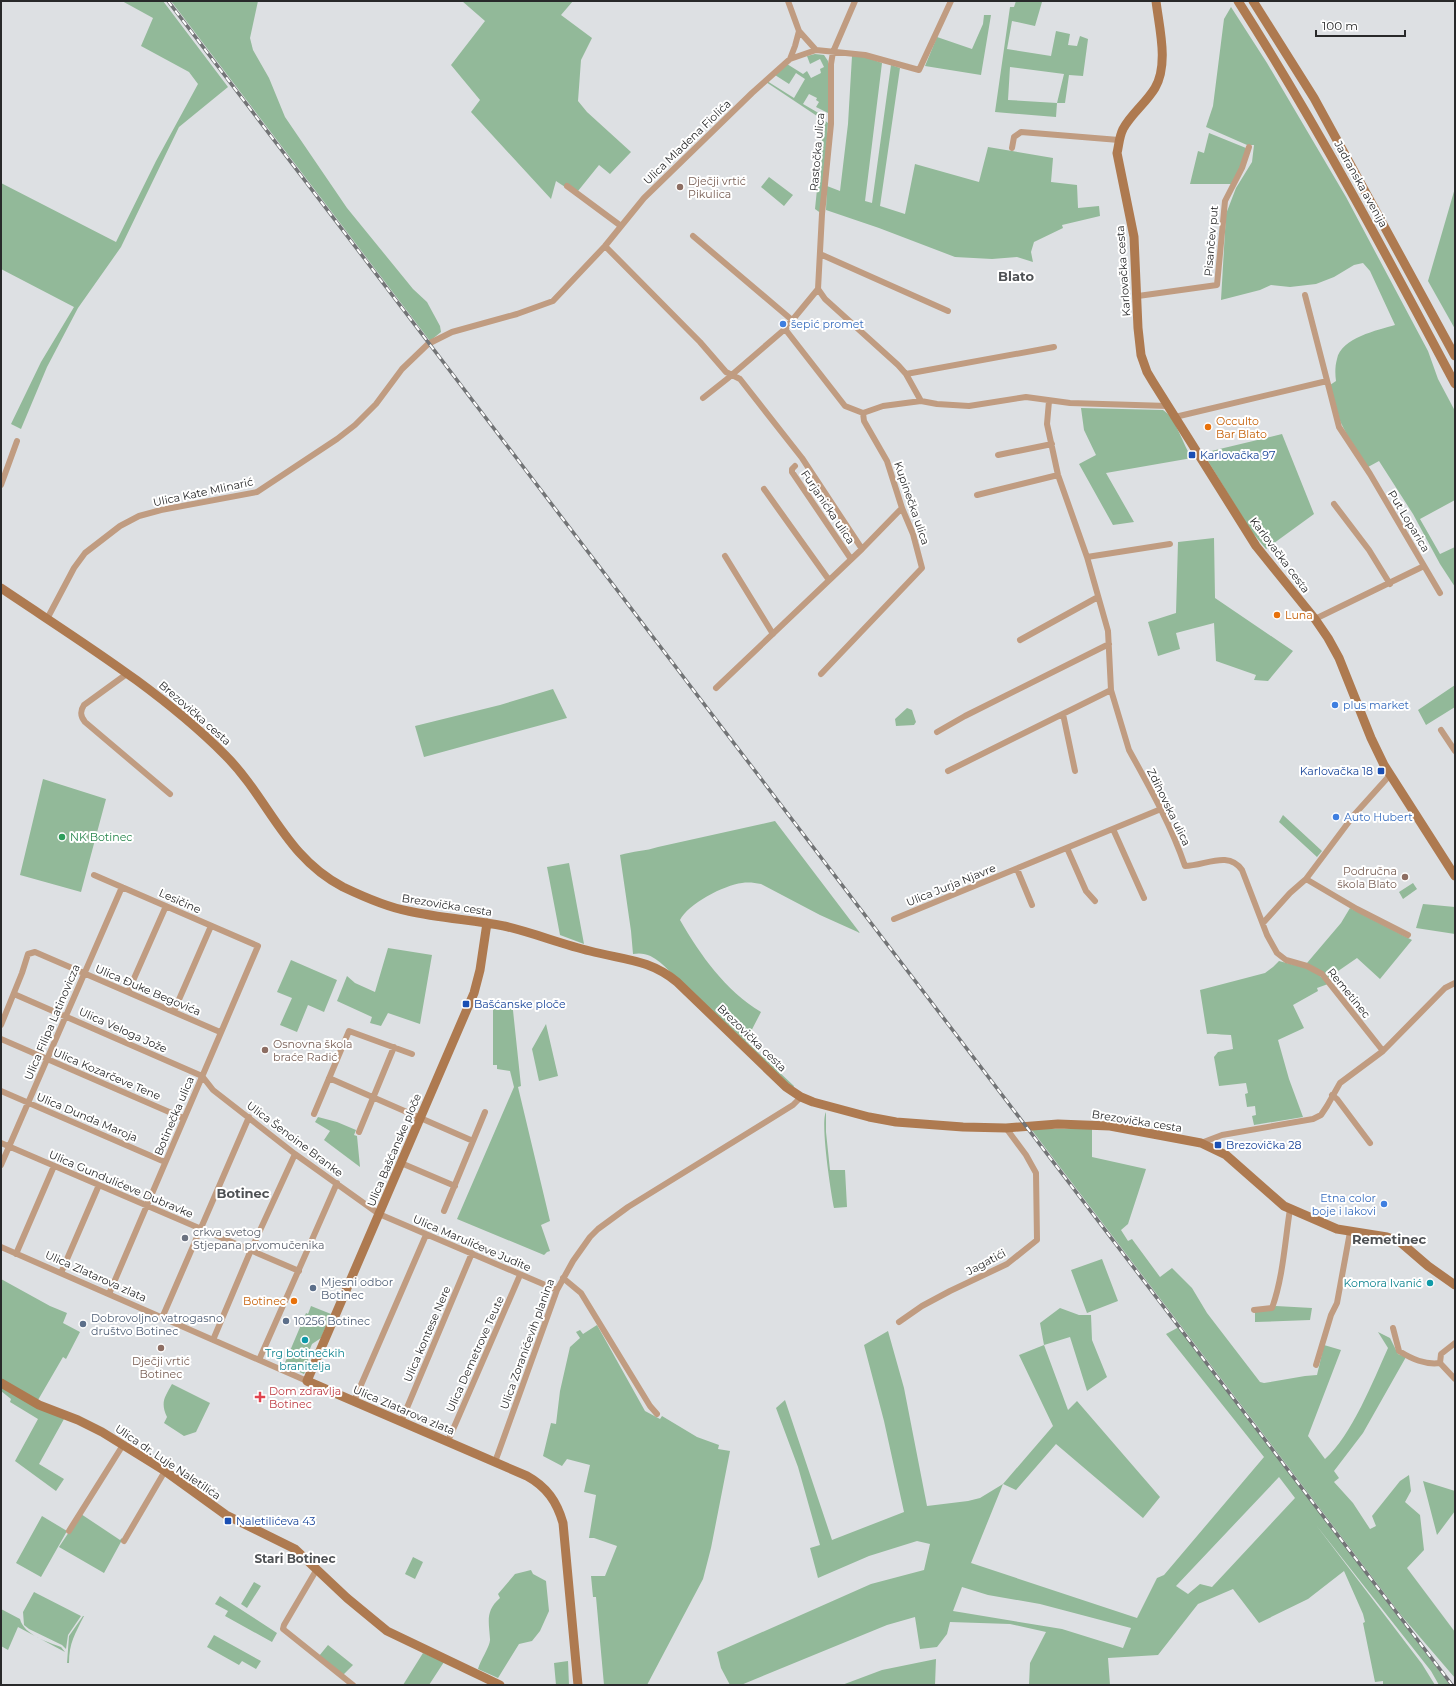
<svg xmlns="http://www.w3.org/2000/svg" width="1456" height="1686" font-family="Montserrat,sans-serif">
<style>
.green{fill:#92b999;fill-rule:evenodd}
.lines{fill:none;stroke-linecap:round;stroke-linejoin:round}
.street{stroke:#c09c81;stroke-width:6}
.secondary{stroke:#ae7a50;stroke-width:9}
.rail-casing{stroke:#727476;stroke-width:3.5}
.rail{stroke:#fff;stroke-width:2;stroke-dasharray:6;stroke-linecap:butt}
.education-dot{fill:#8d6e63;stroke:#fff;stroke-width:1.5}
.shop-dot{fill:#3f7fe0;stroke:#fff;stroke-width:1.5}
.food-dot{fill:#e8710a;stroke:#fff;stroke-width:1.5}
.transit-dot{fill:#1a4fb4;stroke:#fff;stroke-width:1.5}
.leisure-dot{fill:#2e9e5b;stroke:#fff;stroke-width:1.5}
.worship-dot{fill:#6b7280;stroke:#fff;stroke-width:1.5}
.culture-dot{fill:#0f9aa8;stroke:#fff;stroke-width:1.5}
.service-dot{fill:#5c6f8a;stroke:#fff;stroke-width:1.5}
.health-dot{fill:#e0444e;stroke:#fff;stroke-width:1.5}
.labels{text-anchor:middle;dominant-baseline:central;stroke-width:4;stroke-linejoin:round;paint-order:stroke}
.street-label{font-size:11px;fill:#28292a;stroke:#fff}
.education-label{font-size:11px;fill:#785e54;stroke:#fff;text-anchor:start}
.shop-label{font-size:11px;fill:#366cbe;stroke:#fff;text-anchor:start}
.food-label{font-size:11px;fill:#c56008;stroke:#fff;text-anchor:start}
.transit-label{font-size:11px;fill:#164399;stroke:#fff;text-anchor:start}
.leisure-label{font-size:11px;fill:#27864d;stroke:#fff;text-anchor:start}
.worship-label{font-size:11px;fill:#5b616d;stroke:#fff;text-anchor:start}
.service-label{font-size:11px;fill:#4e5e75;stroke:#fff;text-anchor:start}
.culture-label{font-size:11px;fill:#0d838f;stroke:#fff;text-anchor:end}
.health-label{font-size:11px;fill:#be3a42;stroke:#fff;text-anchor:start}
.neighbourhood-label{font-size:12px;font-weight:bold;fill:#4e5154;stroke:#fff}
.quarter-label{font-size:13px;font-weight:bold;fill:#4e5154;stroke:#fff}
</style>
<rect width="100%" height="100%" fill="#dde0e3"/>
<path class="green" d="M122,1H163L228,87L179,127L121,247L78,308L47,367L21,429L11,424L41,362L74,307L1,269V183L116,242L156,161L198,84L189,72L141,46L153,18Z
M171,1H258L250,38L253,50L269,78L285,117L347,208L413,289L427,302L440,326L441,332L430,341Z
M462,1H573L561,15L592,38L581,60L578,101L587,112L631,152L610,174L599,165L578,191L565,187L556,181L551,199L471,112L480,100L451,65L485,21Z
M1016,1L1042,2L1035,26L1012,21L1007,49L1051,56L1056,31L1070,34L1068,45L1077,46L1080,36L1088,39L1083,76L1069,75L1065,103H1057L1056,117L995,112L1010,7H1014ZM1010,67L1064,74L1057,103L1008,100Z
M1231,7L1267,63L1346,197L1428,351L1438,379L1455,411V500L1420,519L1440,554L1455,547V587L1440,564L1413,514L1379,461L1368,467L1346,433L1340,421L1330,385L1336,381C1335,374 1335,366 1337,359C1341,338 1378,330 1395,325L1370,271L1363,263L1354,265L1334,277L1316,284L1290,287L1271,285L1260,290L1221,300L1226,214L1236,188L1252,162L1254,145H1247L1206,127L1213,106L1224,19Z
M984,15H991L981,75L925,66L937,37L972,49L983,24Z
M815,54L824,55L828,61V113L816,107L819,102L816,100L817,98L809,94L803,104L822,115L820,118L766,82L767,81L794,98L805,79L796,73L789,84L775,75L787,64L803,74L807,71L811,78L821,73L820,69L824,67L820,59L810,64L807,56Z
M852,56H863L882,63L865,201L872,203L891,65L900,68L880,206L905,214L915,164L979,182L988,147L1053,158L1051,182L1077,185L1078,208L1099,206L1100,216L1062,225L1063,228L1034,242L1031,252L1033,262L1017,257L992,259L955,257L879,228L826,210L827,186L840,191L848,124Z
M824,120L828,123L822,214L815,209Z
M1209,133L1246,148L1243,162L1231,184H1190L1198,151L1204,153Z
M769,177L793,195L784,206L761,187Z
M1455,188V329L1428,281Z
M1081,408L1163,410C1176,418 1183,445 1192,458L1106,473L1134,522L1113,525L1079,464L1096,455L1084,430Z
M1282,434L1314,514L1266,549L1251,531L1203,453Z
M1214,538L1215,598L1293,651L1268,681L1254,680L1256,675L1216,661L1214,623L1176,633L1180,649L1158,656L1148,622L1176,613L1178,542Z
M1455,685V707L1426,725L1418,710Z
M553,689L567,718L424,757L415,726L500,705Z
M907,708L912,710L916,722L914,725L896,726L895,719Z
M43,779L106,799L81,892L20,875Z
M1283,815L1322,851L1317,857L1279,822Z
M775,821L860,933L820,915L761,884C755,883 749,882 742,883C724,885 688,904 680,920C701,956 725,990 761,1012L746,1041L794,1086L793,1088L786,1082L679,979C664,968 654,950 633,954L631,931L620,855C633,851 646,851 658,847Z
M569,863L584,944L560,935L547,867Z
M1413,883L1417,889L1403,899L1399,892Z
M1423,904L1455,907V934L1416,928Z
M1350,908L1412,940L1380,979L1357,958L1328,978L1307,963L1341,923Z
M388,948L432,955L420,1024L388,1013L381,1026L370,1023L372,1017L337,1001L347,976L355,983L375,992Z
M291,960L337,980L324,1012L308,1005L297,1032L280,1025L292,998L277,992Z
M1279,961L1314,970L1328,984L1317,988L1318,991L1293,1005L1304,1028L1278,1040L1289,1079L1303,1117L1254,1125L1252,1116L1256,1115L1255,1106L1247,1107L1245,1094L1248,1093L1246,1083L1219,1086L1214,1057L1218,1052L1233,1049L1231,1035C1222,1035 1215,1033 1207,1034L1200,990L1265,973L1273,967Z
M512,1001L521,1086L518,1087L550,1221L541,1225L550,1251L547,1252L544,1255L457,1219L514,1087L510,1071L497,1069V1065H493V1003Z
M546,1024L558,1076L539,1081L532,1049Z
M826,1112V1132L830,1170H845L847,1207L834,1208C831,1194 820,1122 826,1112Z
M318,1117L337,1122L356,1130L354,1135L357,1136L360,1167L324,1140L330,1131L315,1122Z
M1031,1129H1092V1157L1146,1169L1128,1224L1121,1230L1128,1241L1132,1239L1160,1277L1172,1268L1192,1288L1207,1313L1260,1382L1264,1383L1305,1376L1317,1375L1324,1345L1341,1350L1308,1436L1325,1459C1352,1435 1373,1381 1388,1348L1378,1332L1390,1338L1398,1354L1406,1357L1363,1433L1334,1471L1339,1478L1334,1482L1353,1503L1370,1529L1376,1526L1372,1516L1400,1481L1409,1475L1411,1491L1405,1502L1420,1515L1424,1550L1407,1568L1455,1632V1678L1401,1615Z
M1102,1259L1118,1301L1087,1313L1071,1270Z
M1,1279L50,1306L67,1313L63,1323L80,1332L66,1359L63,1357L38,1400L1,1379Z
M311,1306L331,1314L321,1338L312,1344L307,1356L309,1362L304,1374L284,1365L306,1313L308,1314Z
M1276,1306L1312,1308L1310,1320L1255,1322V1312Z
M1060,1308L1079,1315H1091L1092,1340L1107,1377L1087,1391L1070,1337L1044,1345L1068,1410L1077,1401L1160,1497L1143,1518L1056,1444L1016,1490L1003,1484L971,1563L1137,1618L1157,1578L1164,1575L1264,1457L1166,1334L1179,1327L1450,1685H1439L1431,1671L1316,1525L1422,1664L1435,1685H1383V1681L1375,1682L1363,1623L1365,1622L1363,1614L1344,1571L1308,1599L1259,1623L1233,1589L1198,1604L1158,1655L1108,1658L1110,1685H1029L1030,1663L1046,1632L1010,1624L950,1622L947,1634L937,1647L920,1649L915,1617L887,1625L741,1685H730L721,1668L717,1652L871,1584L924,1570L930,1544L917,1541L869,1556L818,1578L810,1548L820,1545L798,1467L776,1408L785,1400L832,1540L904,1512L884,1421L864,1345L888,1331L904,1388L927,1506L968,1501L980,1498L1003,1484L1053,1426L1019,1355L1044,1345L1040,1323ZM1279,1477L1295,1498L1212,1587L1200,1584L1188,1594L1176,1586ZM962,1587L988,1595L1040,1604L1131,1628L1123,1648L1062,1629L953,1611Z
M597,1325L645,1411L660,1419L662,1416L697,1437L719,1445L718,1449L730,1451L711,1548L703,1579L647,1685H604L596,1597H593L591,1576H605L617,1546L594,1538H589L596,1495L584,1492L590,1465L567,1459L562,1466L543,1456L551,1423L556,1424L560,1391L570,1347L580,1338L576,1332L580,1330L583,1334Z
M172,1384L210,1403L196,1432L184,1436L164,1423L167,1417C160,1402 165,1397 172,1384Z
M1,1387L64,1419L39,1464L64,1479L56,1491L15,1461L38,1419L10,1402L11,1399L1,1391Z
M1423,1481L1455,1491V1511L1437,1535Z
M81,1514L120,1540L122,1538V1540L104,1573L59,1547Z
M42,1516L67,1531L41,1577L16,1563Z
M413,1557L423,1562L415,1579L405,1574Z
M531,1570L533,1574L546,1581L549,1611L540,1631L532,1641L519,1644L498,1678L478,1669C480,1661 491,1645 490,1639C489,1622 485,1611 500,1598L498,1594L515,1574Z
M254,1582L261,1586L247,1608L241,1604Z
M34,1592L81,1616L68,1635L66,1649L62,1645L29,1629L24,1625L23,1612Z
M220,1596L277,1633L272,1642L225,1616L228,1611L215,1604Z
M1,1609L20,1619C24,1635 48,1642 61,1647L65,1652L18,1627L8,1650L1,1646Z
M83,1616H84C75,1634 69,1643 69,1663H67L69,1636Z
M214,1635L261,1661L256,1669L242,1661L239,1665L207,1647Z
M328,1645L353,1665L343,1675L319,1656Z
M423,1653L444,1662L429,1685H403Z
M936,1659L935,1685H842L882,1670Z
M568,1661L569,1685H556L554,1663Z"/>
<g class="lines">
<path class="street" d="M788,1L799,31L816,50L865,55L919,70L951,1
M790,59L795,46L799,31
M1012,148L1014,137L1021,132L1119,140
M567,186L621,226
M693,236L792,320
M605,246L700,342L726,372L740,379L802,458L862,549
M820,254L948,311
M818,289L825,299L898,365L906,374L921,401
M1305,295L1339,427L1370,474L1440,593
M1138,296L1217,285L1225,201L1242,168L1249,147
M785,329L845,406L863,413
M906,374L1054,347
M703,398L727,379L785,329L818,289L822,214L831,124V64L833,52L855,1
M1049,401L1047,424L1058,475L1087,557L1108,631L1111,690L1129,750C1150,788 1171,825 1185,866C1205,866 1228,850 1242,870L1267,935L1277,953L1286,960L1307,966L1322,974L1383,1051
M1175,417L1327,381
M998,455L1052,444
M795,466L792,469V472L851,559
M1,485L17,441
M764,489L829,580
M977,495L1058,475
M1334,504L1369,550L1390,584
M725,556L773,634
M1087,557L1170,544
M47,619L74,568L85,553L120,526L139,516L161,510L257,492L337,439L355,425L376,404L402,369L428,344L452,332L517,314L553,301L605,246L644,198L752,93L790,59L816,50
M1315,619L1424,566
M1020,640L1098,597
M128,673L84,705C80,711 80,716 85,722L170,794
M821,674L922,568L913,534L902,508L887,461L864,421L863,413L883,406L921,401L937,404L969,406L1026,397L1070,403L1168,406
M716,688L862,549L902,508
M1063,714L1075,771
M1441,730L1455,751
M937,732L965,716L1109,644
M948,771L1111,690
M1390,775L1354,815L1306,879L1357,909L1408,935
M1113,829L1144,898
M1067,848L1086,891L1095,901
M1017,869L1032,905
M94,875L258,946L109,1294
M894,919L1161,809
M1263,923L1290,893L1306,879
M128,992L166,906
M14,994L202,1076L213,1090L295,1154L379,1214L557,1290
M174,1011L211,926
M1,1025L22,973L28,954L35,952L220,1032
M1,1039L183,1118
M329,1078L473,1141
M1,1091L165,1162
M1332,1095L1337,1099L1370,1143
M314,1114L349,1031L412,1054
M359,1132L394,1047
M1,1143L299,1271
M1201,1143L1222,1135L1313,1119L1321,1115L1327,1106L1340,1083L1383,1051L1445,988L1455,983
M401,1163L455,1186
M1,1165L122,887
M444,1211L485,1112
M1,1247L307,1381
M16,1254L54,1166
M61,1273L99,1185
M563,1278L581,1293L650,1406L657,1414
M1254,1310L1272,1308C1283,1278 1285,1241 1290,1209
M162,1318L249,1117
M899,1322L922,1306L950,1291L1007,1264L1037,1240L1036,1173L1026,1155L1006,1128
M1393,1328L1399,1351C1412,1359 1425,1365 1440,1363L1455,1379
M213,1340L251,1250L295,1154
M259,1360L337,1183
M1440,1363L1441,1354L1455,1343
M1316,1365L1331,1315L1337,1303L1350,1232
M354,1401L426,1235
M401,1422L472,1253
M448,1441L520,1275
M495,1462L557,1290L573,1261L590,1237L598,1229L628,1207L793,1105L801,1097
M69,1531L123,1445
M124,1541L165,1471
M317,1569L284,1625L283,1629L353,1685"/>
<path class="secondary" d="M1156,1C1159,27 1169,64 1155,88C1146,103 1131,114 1123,129C1119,137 1119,145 1117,153L1134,237L1138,328L1141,355L1147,372L1153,382L1256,546L1315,619L1328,638L1339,658L1371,738L1384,765L1455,876
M1238,1C1317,125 1386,254 1455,384
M1253,1L1314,98L1455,356
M1,588C78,640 159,689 225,755C269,799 285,857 343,887C364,897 386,907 408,911C440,918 472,920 504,926C534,933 561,944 590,951C624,960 649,959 677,982L786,1087L801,1097L813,1102L869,1117L896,1122L963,1127L1006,1128L1058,1124L1110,1126L1201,1143L1226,1155L1284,1206L1337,1229L1387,1237L1399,1241L1428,1266L1455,1285
M487,923L480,970L474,993L307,1381L527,1476C547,1487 557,1502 563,1523L578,1685
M1,1383L39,1405L78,1420L102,1432L165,1471L226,1515L295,1549L347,1598L387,1631L500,1685"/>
<defs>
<path id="rail" d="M168,1L1452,1685"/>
</defs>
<use href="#rail" class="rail-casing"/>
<use href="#rail" class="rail"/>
</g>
<g class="education-dot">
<circle cx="680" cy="187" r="4"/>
<circle cx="1405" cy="877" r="4"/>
<circle cx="265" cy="1050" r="4"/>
<circle cx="161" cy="1348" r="4"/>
</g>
<g class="shop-dot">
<circle cx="783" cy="324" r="4"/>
<circle cx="1335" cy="705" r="4"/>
<circle cx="1336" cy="817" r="4"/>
<circle cx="1384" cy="1204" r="4"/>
</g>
<g class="food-dot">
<circle cx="1208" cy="427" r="4"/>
<circle cx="1277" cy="615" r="4"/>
<circle cx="294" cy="1301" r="4"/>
</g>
<g class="transit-dot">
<rect x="1188" y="451" width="8" height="8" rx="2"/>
<rect x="1377" y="767" width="8" height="8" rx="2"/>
<rect x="462" y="1000" width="8" height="8" rx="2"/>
<rect x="1214" y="1141" width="8" height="8" rx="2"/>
<rect x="224" y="1517" width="8" height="8" rx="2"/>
</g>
<circle class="leisure-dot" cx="62" cy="837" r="4"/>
<circle class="worship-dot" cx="185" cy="1238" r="4"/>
<g class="culture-dot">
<circle cx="1430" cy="1283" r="4"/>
<circle cx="305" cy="1340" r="4"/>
</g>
<g class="service-dot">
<circle cx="313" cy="1288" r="4"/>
<circle cx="286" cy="1321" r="4"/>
<circle cx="83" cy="1324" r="4"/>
</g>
<path class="health-dot" d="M258 1391h4v4h4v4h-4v4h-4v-4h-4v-4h4z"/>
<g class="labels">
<g class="street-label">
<text transform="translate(687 142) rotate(-44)">Ulica Mladena Fiolića</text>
<text transform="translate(817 152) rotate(-85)">Rastočka ulica</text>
<text transform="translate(1361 184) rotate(61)">Jadranska avenija</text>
<text transform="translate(1211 241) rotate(-85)">Pisančev put</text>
<text transform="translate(1123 271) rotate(-94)">Karlovačka cesta</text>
<text transform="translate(203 492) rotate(-12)">Ulica Kate Mlinarić</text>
<text transform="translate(912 503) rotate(71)">Kupinečka ulica</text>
<text transform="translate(828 507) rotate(56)">Furjanićka ulica</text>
<text transform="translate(1409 521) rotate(59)">Put Loparica</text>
<text transform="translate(1280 555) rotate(53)">Karlovačka cesta</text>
<text transform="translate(195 713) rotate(41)">Brezovička cesta</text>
<text transform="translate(1169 807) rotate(64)">Zdihovska ulica</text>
<text transform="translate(951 885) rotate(-22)">Ulica Jurja Njavre</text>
<text transform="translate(180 901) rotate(24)">Lesičine</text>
<text transform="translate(447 905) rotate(9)">Brezovička cesta</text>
<text transform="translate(148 990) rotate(23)">Ulica Đuke Begovića</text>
<text transform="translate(1349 993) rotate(51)">Remetinec</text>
<text transform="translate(52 1022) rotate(-67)">Ulica Filipa Latinovicza</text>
<text transform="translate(123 1030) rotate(24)">Ulica Veloga Jože</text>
<text transform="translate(752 1038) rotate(44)">Brezovička cesta</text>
<text transform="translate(107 1074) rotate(23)">Ulica Kozarčeve Tene</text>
<text transform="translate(174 1116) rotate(-67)">Botinečka ulica</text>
<text transform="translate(87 1117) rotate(23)">Ulica Dunda Maroja</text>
<text transform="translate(1137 1121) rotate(9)">Brezovička cesta</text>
<text transform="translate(295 1139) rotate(37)">Ulica Šenoine Branke</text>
<text transform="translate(394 1150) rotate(-67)">Ulica Bašćanske ploče</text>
<text transform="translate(121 1184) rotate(23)">Ulica Gundulićeve Dubravke</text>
<text transform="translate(472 1243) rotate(23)">Ulica Marulićeve Judite</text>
<text transform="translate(986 1262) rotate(-28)">Jagatići</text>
<text transform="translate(96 1276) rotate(24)">Ulica Zlatarova zlata</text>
<text transform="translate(427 1334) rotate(-67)">Ulica kontese Nere</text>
<text transform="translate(527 1344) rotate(-70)">Ulica Zoranićevih planina</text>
<text transform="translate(475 1354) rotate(-66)">Ulica Demetrove Teute</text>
<text transform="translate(404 1410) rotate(23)">Ulica Zlatarova zlata</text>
<text transform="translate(168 1462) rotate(34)">Ulica dr. Luje Naletilića</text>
</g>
<g class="education-label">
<text x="688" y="181">Dječji vrtić<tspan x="688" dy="13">Pikulica</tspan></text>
<text x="1397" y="871" text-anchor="end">Područna<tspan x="1397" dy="13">škola Blato</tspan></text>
<text x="273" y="1044">Osnovna škola<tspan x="273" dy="13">braće Radić</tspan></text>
<text x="161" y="1361" text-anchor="middle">Dječji vrtić<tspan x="161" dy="13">Botinec</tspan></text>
</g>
<g class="shop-label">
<text x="791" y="324">šepić promet</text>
<text x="1343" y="705">plus market</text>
<text x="1344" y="817">Auto Hubert</text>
<text x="1376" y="1198" text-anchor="end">Etna color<tspan x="1376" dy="13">boje i lakovi</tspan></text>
</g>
<g class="food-label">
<text x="1216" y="421">Occulto<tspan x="1216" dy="13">Bar Blato</tspan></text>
<text x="1285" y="615">Luna</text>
<text x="286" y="1301" text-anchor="end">Botinec</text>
</g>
<g class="transit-label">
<text x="1200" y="455">Karlovačka 97</text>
<text x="1373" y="771" text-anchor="end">Karlovačka 18</text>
<text x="474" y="1004">Bašćanske ploče</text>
<text x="1226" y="1145">Brezovička 28</text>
<text x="236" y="1521">Naletilićeva 43</text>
</g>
<g class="leisure-label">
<text x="70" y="837">NK Botinec</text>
</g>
<g class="worship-label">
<text x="193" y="1232">crkva svetog<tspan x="193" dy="13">Stjepana prvomučenika</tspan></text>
</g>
<g class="service-label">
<text x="321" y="1282">Mjesni odbor<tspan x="321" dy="13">Botinec</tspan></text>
<text x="91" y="1318">Dobrovoljno vatrogasno<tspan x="91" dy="13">društvo Botinec</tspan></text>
<text x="294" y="1321">10256 Botinec</text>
</g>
<g class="culture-label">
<text x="1422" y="1283">Komora Ivanić</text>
<text x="305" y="1353" text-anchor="middle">Trg botinečkih<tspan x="305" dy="13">branitelja</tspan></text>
</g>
<g class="health-label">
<text x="269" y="1391">Dom zdravlja<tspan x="269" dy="13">Botinec</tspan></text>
</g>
<g class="neighbourhood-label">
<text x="295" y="1558">Stari Botinec</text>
</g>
<g class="quarter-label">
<text x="1016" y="276">Blato</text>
<text x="243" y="1193">Botinec</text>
<text x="1389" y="1239">Remetinec</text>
</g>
</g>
<rect width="1456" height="1686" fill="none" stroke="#28292a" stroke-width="4"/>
<path d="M1316 30v6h89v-6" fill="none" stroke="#28292a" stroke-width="2"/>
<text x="1322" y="30" font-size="12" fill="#28292a" stroke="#ffffff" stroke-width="3" paint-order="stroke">100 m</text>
</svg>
